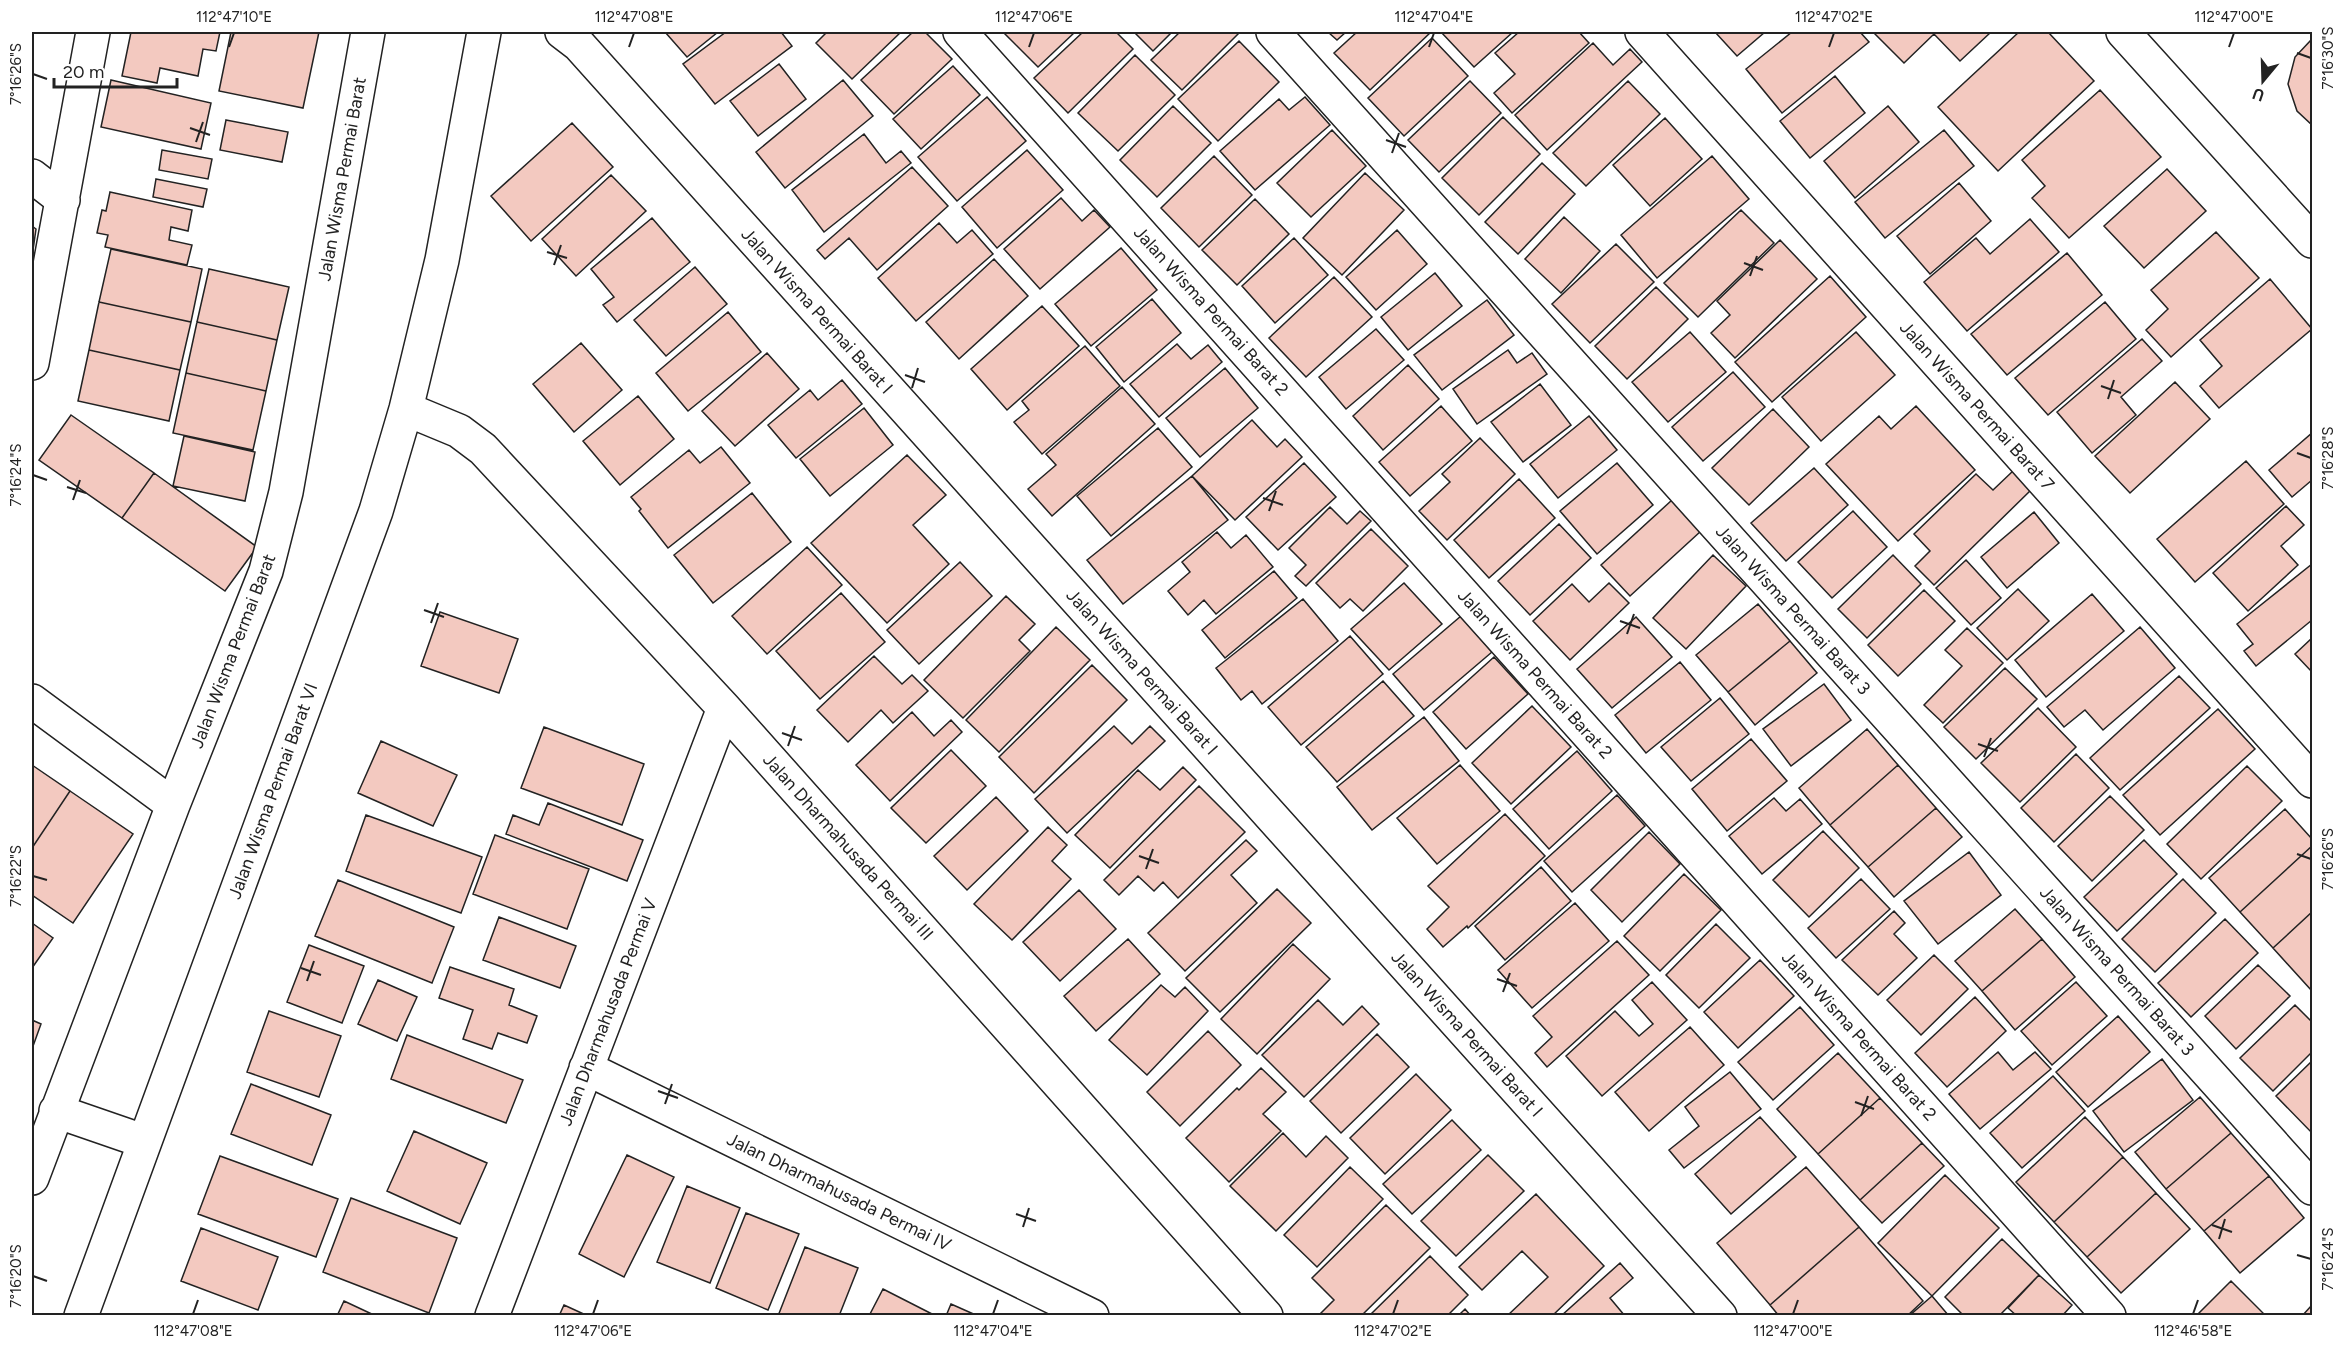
<svg xmlns="http://www.w3.org/2000/svg" width="2344" height="1347" font-family="Figtree,sans-serif">
<style>
.building{fill:#f3c9c0;stroke:#222;stroke-width:1.5}
.lines{fill:none;stroke-linecap:round;stroke-linejoin:round}
.minor-casing{stroke:#222;stroke-width:36}
.minor{stroke:#fff;stroke-width:33}
.ticks{fill:none;stroke:#222;stroke-width:2}
.labels{text-anchor:middle;dominant-baseline:central;stroke-width:4.5;stroke-linejoin:round;paint-order:stroke}
.street-label{font-size:18px;fill:#222;stroke:#fff}
.neatline{fill:none;stroke:#222;stroke-width:2}
.ticks-label{font-size:15px;text-anchor:middle;fill:#222}
</style>
<rect width="100%" height="100%" fill="#fff"/>
<path class="building" d="M131,32H220L216,51L203,49L198,76L160,68L157,83L122,76Z
M231,32H319L303,108L219,91Z
M665,32H718L687,57Z
M726,32H781L792,46L715,104L683,64Z
M827,32H901L852,79L816,43Z
M913,32H925L952,59L894,114L861,80Z
M1003,32H1075L1038,67Z
M1083,32H1116L1133,49L1068,113L1034,78Z
M1134,32H1172L1153,51Z
M1180,32H1240L1182,90L1151,60Z
M1328,32H1346L1337,40Z
M1357,32H1431L1370,90L1334,53Z
M1441,32H1513L1474,67Z
M1519,32H1579L1589,43L1512,113L1494,93L1515,74L1495,53Z
M1715,32H1765L1737,56Z
M1792,32H1860L1869,42L1782,113L1746,69Z
M1873,32H1991L1960,61L1934,34L1904,63Z
M2019,32H2048L2094,81L1998,171L1938,107Z
M1432,38L1468,76L1404,136L1368,98Z
M2312,39V125L2297,111L2288,84L2295,57Z
M2312,39V125L2297,111L2288,84L2295,57Z
M1239,41L1279,82L1218,141L1178,99Z
M1593,43L1613,65L1630,49L1642,62L1547,150L1515,115Z
M1135,55L1175,95L1118,151L1078,113Z
M779,64L806,99L758,136L730,101Z
M953,66L980,95L921,149L893,119Z
M1835,76L1865,113L1810,158L1780,121Z
M111,80L211,103L201,149L101,127Z
M843,80L873,116L785,188L756,152Z
M1470,81L1501,113L1439,172L1408,140Z
M1628,81L1660,114L1586,186L1553,153Z
M2100,90L2161,157L2069,238L2032,198L2045,186L2022,160Z
M987,97L1026,141L957,201L918,157Z
M1305,97L1330,125L1255,190L1220,151L1279,99L1289,110Z
M1173,106L1211,143L1157,197L1120,160Z
M1888,106L1919,142L1855,198L1824,161Z
M1503,117L1540,154L1479,215L1442,178Z
M1665,118L1702,159L1650,206L1613,165Z
M226,120L288,132L282,162L220,150Z
M572,123L613,167L531,241L491,196Z
M1332,130L1366,166L1311,217L1277,183Z
M1944,130L1974,166L1885,238L1855,202Z
M864,134L886,163L901,151L911,163L824,232L792,190Z
M162,150L212,159L208,179L159,170Z
M1027,150L1063,190L997,248L962,207Z
M1214,156L1252,195L1199,247L1161,208Z
M1712,156L1749,199L1657,278L1621,235Z
M1542,163L1575,194L1518,254L1485,222Z
M912,167L948,206L877,270L849,238L825,259L817,250Z
M2167,169L2206,211L2144,268L2104,226Z
M1365,173L1404,210L1342,275L1303,238Z
M611,175L646,211L576,276L542,239Z
M156,179L207,189L203,207L153,197Z
M1959,183L1991,221L1930,274L1897,236Z
M110,192L192,210L188,231L171,227L169,240L192,245L187,265L105,247L108,235L97,233L102,210L106,211Z
M1061,198L1082,221L1094,210L1110,227L1040,289L1004,249Z
M1255,199L1289,234L1237,285L1202,250Z
M1741,210L1774,243L1698,317L1664,283Z
M1564,217L1600,251L1561,293L1525,259Z
M652,218L690,262L617,322L603,305L614,297L591,269Z
M2030,219L2059,252L1967,331L1924,282L1976,238L1990,254Z
M939,223L957,243L972,230L993,254L916,321L878,278Z
M32,226L36,229L32,257Z
M1397,230L1427,264L1376,310L1346,277Z
M2216,232L2259,278L2171,357L2146,330L2168,309L2151,290Z
M1294,238L1328,275L1275,323L1242,286Z
M1780,240L1817,279L1735,358L1711,333L1730,315L1717,301Z
M1616,244L1654,282L1590,343L1552,304Z
M1121,248L1157,290L1091,346L1055,304Z
M111,249L202,269L191,322L99,302Z
M2067,253L2102,295L2007,375L1971,334Z
M994,259L1028,296L959,359L926,322Z
M695,267L727,304L666,356L634,320Z
M209,269L289,287L277,340L197,322Z
M1435,273L1462,306L1408,350L1381,317Z
M1830,276L1866,317L1772,402L1735,362Z
M1334,277L1372,317L1306,377L1269,338Z
M2270,279L2312,329L2219,408L2200,386L2222,366L2200,340Z
M1656,287L1688,319L1627,379L1595,346Z
M1152,299L1181,333L1124,382L1096,347Z
M1487,300L1514,335L1442,390L1414,355Z
M99,302L191,322L180,370L89,350Z
M2105,302L2136,339L2048,415L2015,378Z
M1042,306L1079,346L1007,410L971,369Z
M728,312L761,352L688,411L656,373Z
M197,322L277,340L266,391L186,373Z
M1376,329L1404,360L1346,409L1319,377Z
M1690,332L1726,372L1668,422L1632,382Z
M1856,332L1895,375L1821,441L1782,397Z
M2142,339L2162,361L2121,397L2136,415L2092,453L2057,412Z
M581,343L622,390L574,432L533,384Z
M1177,344L1191,359L1208,345L1222,362L1159,417L1130,384Z
M1085,346L1120,386L1042,454L1014,422L1029,410L1022,401Z
M89,350L180,370L169,421L78,401Z
M1508,350L1517,363L1532,353L1547,374L1477,424L1453,389Z
M767,353L799,389L735,446L702,411Z
M1408,365L1439,399L1383,450L1353,416Z
M1225,368L1258,408L1200,457L1166,418Z
M1733,372L1765,407L1703,461L1672,427Z
M186,373L266,391L253,450L173,433Z
M842,380L862,404L796,458L768,425L810,390L818,400Z
M2175,382L2210,419L2130,493L2095,456Z
M1540,384L1571,425L1523,462L1491,422Z
M1122,387L1155,424L1052,516L1028,489L1056,465L1046,454Z
M638,396L674,439L620,485L583,441Z
M1441,406L1472,441L1410,496L1379,462Z
M1916,406L1975,470L1898,541L1826,464L1879,416L1891,429Z
M864,408L893,445L830,496L800,459Z
M1773,409L1809,447L1749,505L1712,468Z
M71,415L154,473L122,518L39,460Z
M1589,416L1617,450L1558,498L1530,464Z
M1252,420L1277,447L1285,439L1302,457L1235,520L1192,476Z
M1158,428L1192,467L1111,536L1077,496Z
M2312,433V480L2292,497L2269,470Z
M184,436L255,452L245,501L173,486Z
M1480,438L1515,474L1447,540L1419,511L1450,482L1442,474Z
M721,447L750,483L668,548L639,511L641,509L631,497L689,450L700,463Z
M907,455L946,495L913,525L949,564L887,623L811,543Z
M2246,461L2284,504L2195,582L2157,539Z
M1304,463L1336,497L1278,550L1246,517Z
M1617,463L1653,505L1597,554L1560,511Z
M1814,468L1848,505L1786,561L1751,523Z
M2014,470L2032,489L1934,585L1915,566L1930,551L1914,534L1976,474L1993,490Z
M154,473L257,547L225,591L122,518Z
M1192,476L1228,520L1123,604L1087,560Z
M1519,479L1555,518L1489,578L1454,540Z
M752,493L791,542L713,603L674,555Z
M1672,500L1701,531L1630,596L1601,565Z
M2286,506L2304,525L2281,546L2298,565L2248,611L2213,573Z
M1330,507L1347,524L1360,511L1371,521L1306,586L1295,576L1306,565L1289,548Z
M1853,511L1887,547L1832,598L1798,562Z
M2034,512L2059,543L2007,588L1981,557Z
M1559,524L1591,558L1530,615L1498,581Z
M1371,529L1408,566L1363,611L1350,599L1340,608L1316,583Z
M1217,532L1231,548L1246,535L1273,567L1216,614L1204,600L1188,615L1168,591L1190,572L1182,562Z
M807,547L842,585L767,654L732,616Z
M1713,555L1746,586L1686,649L1653,618Z
M1893,555L1921,584L1867,638L1838,609Z
M1966,560L2001,598L1971,625L1936,588Z
M960,562L992,596L919,664L887,630Z
M2312,564V620L2256,666L2244,651L2253,644L2237,624Z
M1274,571L1297,598L1225,658L1202,630Z
M1404,583L1442,624L1389,670L1351,629Z
M1609,583L1629,603L1570,660L1533,621L1572,584L1589,602Z
M2018,589L2049,621L2007,660L1977,628Z
M1924,590L1955,621L1898,676L1868,645Z
M841,593L885,642L820,699L776,651Z
M2092,594L2124,631L2046,697L2015,660Z
M1006,596L1035,624L1019,640L1030,651L963,718L924,680Z
M1303,599L1338,641L1262,704L1252,691L1241,700L1216,668Z
M1758,604L1790,641L1728,692L1696,655Z
M440,612L518,639L499,693L421,666Z
M1461,616L1492,652L1424,710L1393,674Z
M1636,617L1672,657L1612,708L1577,669Z
M1056,627L1090,660L999,752L966,720Z
M2140,627L2175,668L2103,730L2085,710L2064,727L2047,707Z
M1967,628L2003,663L1943,723L1924,705L1962,666L1945,650Z
M1350,636L1383,674L1301,745L1268,707Z
M2312,638V670L2311,671L2295,654Z
M1790,641L1817,673L1755,725L1728,692Z
M874,656L902,684L912,675L928,691L893,723L881,710L848,742L817,710Z
M1494,657L1528,694L1466,749L1433,712Z
M1680,662L1711,700L1646,753L1615,715Z
M1092,665L1127,700L1034,793L999,757Z
M2005,668L2037,699L1976,759L1944,727Z
M2179,676L2210,708L2120,790L2090,758Z
M1383,681L1414,716L1337,782L1306,747Z
M1824,684L1851,720L1791,766L1763,729Z
M1720,698L1749,734L1691,781L1661,747Z
M1532,706L1571,747L1511,804L1472,763Z
M2038,708L2076,747L2020,802L1981,763Z
M2218,709L2255,749L2160,835L2123,795Z
M912,712L934,736L951,720L962,732L890,801L856,765Z
M1424,717L1459,761L1372,830L1337,787Z
M1114,726L1132,744L1150,726L1165,741L1067,833L1035,799Z
M544,727L644,764L622,825L521,788Z
M1867,729L1898,765L1830,825L1799,788Z
M1751,739L1787,781L1727,831L1692,789Z
M381,741L457,775L433,826L358,793Z
M951,750L986,786L926,843L891,808Z
M1577,751L1612,791L1549,849L1513,809Z
M2076,754L2109,788L2054,842L2021,808Z
M32,765L70,791L32,848Z
M1460,765L1500,811L1437,864L1397,818Z
M1898,765L1936,808L1868,867L1830,825Z
M2247,766L2282,801L2201,879L2167,844Z
M1183,767L1196,780L1110,868L1075,835L1138,770L1160,790Z
M1199,786L1245,832L1178,898L1163,882L1154,891L1138,876L1119,895L1104,880Z
M70,791L133,834L73,923L32,895V848Z
M1617,795L1645,826L1572,892L1544,861Z
M2110,796L2144,830L2092,881L2058,846Z
M996,797L1028,831L967,890L934,856Z
M1774,798L1786,811L1800,799L1822,824L1762,874L1729,836Z
M548,803L643,840L627,881L506,834L513,815L539,825Z
M1936,808L1962,837L1894,897L1868,867Z
M2285,809L2312,839V846L2240,912L2209,878Z
M1505,814L1545,856L1468,928L1467,926L1443,947L1427,929L1449,907L1428,886Z
M366,815L482,857L461,913L346,871Z
M1048,827L1067,845L1052,861L1071,879L1012,940L974,904Z
M1823,831L1859,868L1809,917L1773,880Z
M1649,832L1680,864L1622,922L1591,890Z
M495,835L589,869L567,929L473,894Z
M1246,840L1257,851L1231,875L1257,903L1185,971L1148,933Z
M2144,840L2177,874L2117,931L2084,897Z
M2312,846V912L2273,948L2240,912Z
M1969,852L2001,895L1938,944L1904,901Z
M1541,867L1571,901L1505,960L1475,926Z
M1684,874L1721,910L1660,971L1624,936Z
M1861,879L1890,909L1836,958L1808,928Z
M2183,879L2216,913L2155,972L2122,939Z
M338,880L454,927L432,983L315,936Z
M1277,889L1311,923L1220,1012L1186,978Z
M1079,890L1116,929L1060,981L1023,942Z
M1575,903L1609,941L1532,1008L1498,970Z
M2015,909L2042,939L1982,991L1955,961Z
M1894,911L1905,923L1894,934L1917,958L1878,995L1842,960Z
M2312,912V991L2273,948Z
M499,917L576,946L560,988L483,960Z
M2225,919L2258,953L2191,1017L2158,983Z
M32,923L53,938L32,968Z
M1716,924L1750,958L1699,1008L1666,975Z
M1128,939L1160,974L1096,1031L1064,996Z
M2042,939L2075,977L2015,1030L1982,991Z
M1617,941L1649,975L1547,1067L1535,1053L1552,1037L1533,1016Z
M1293,944L1330,979L1257,1054L1221,1019Z
M309,945L364,966L342,1023L287,1002Z
M1934,955L1968,989L1921,1035L1887,1000Z
M1760,960L1794,996L1738,1048L1704,1012Z
M2258,965L2290,996L2236,1049L2205,1016Z
M450,967L514,989L509,1005L537,1016L527,1043L498,1033L492,1049L463,1039L473,1010L439,998Z
M378,980L417,997L397,1041L358,1024Z
M1652,982L1687,1020L1602,1096L1566,1056L1615,1011L1639,1036L1653,1024L1632,1000Z
M2076,982L2107,1016L2052,1065L2021,1031Z
M1161,985L1175,997L1185,987L1208,1011L1147,1075L1109,1040Z
M1975,997L2006,1031L1947,1087L1915,1053Z
M1318,1000L1343,1025L1362,1006L1379,1024L1304,1097L1262,1055Z
M2295,1005L2312,1022V1052L2273,1091L2240,1058Z
M1800,1007L1834,1045L1773,1100L1738,1062Z
M269,1011L341,1036L319,1097L247,1072Z
M2118,1016L2150,1052L2088,1107L2056,1072Z
M32,1020L41,1024L32,1049Z
M1690,1027L1724,1065L1649,1131L1615,1092Z
M1208,1031L1241,1065L1180,1126L1147,1092Z
M1377,1034L1409,1067L1341,1133L1310,1101Z
M407,1035L523,1080L506,1123L391,1079Z
M1998,1052L2013,1070L2035,1052L2051,1069L1980,1129L1949,1094Z
M1838,1053L1880,1098L1818,1154L1777,1109Z
M2162,1059L2193,1100L2124,1152L2093,1111Z
M2312,1061V1133L2276,1096Z
M1261,1068L1286,1092L1263,1114L1281,1131L1229,1182L1186,1138L1237,1088L1239,1090Z
M1730,1072L1761,1109L1684,1168L1669,1150L1699,1126L1685,1107Z
M1416,1074L1451,1110L1385,1174L1350,1138Z
M2053,1076L2085,1111L2022,1168L1990,1133Z
M251,1084L331,1115L312,1165L231,1134Z
M2200,1097L2231,1133L2166,1189L2135,1152Z
M1880,1098L1922,1143L1860,1200L1818,1154Z
M1760,1117L1796,1157L1731,1214L1695,1174Z
M2085,1117L2123,1157L2054,1222L2016,1182Z
M1452,1120L1481,1150L1412,1214L1383,1184Z
M414,1131L487,1163L460,1224L387,1191Z
M1283,1133L1306,1157L1326,1136L1348,1158L1276,1231L1230,1186Z
M2231,1133L2269,1176L2204,1231L2166,1189Z
M1922,1143L1944,1166L1882,1223L1860,1200Z
M627,1155L674,1177L624,1277L579,1254Z
M1488,1155L1524,1191L1456,1256L1421,1221Z
M220,1156L338,1199L316,1257L198,1214Z
M2123,1157L2156,1193L2087,1257L2054,1222Z
M1350,1167L1383,1199L1317,1267L1284,1235Z
M1806,1167L1859,1227L1770,1305L1717,1243Z
M1945,1175L1999,1228L1932,1296L1878,1243Z
M2269,1176L2304,1218L2240,1273L2204,1231Z
M687,1186L740,1208L710,1283L657,1262Z
M2156,1193L2190,1229L2121,1293L2087,1257Z
M1536,1194L1604,1266L1552,1316H1507L1548,1277L1522,1251L1482,1290L1459,1267Z
M351,1198L457,1238L429,1313L323,1272Z
M1386,1205L1430,1248L1361,1316H1318L1334,1300L1312,1278Z
M746,1213L799,1234L768,1310L716,1288Z
M1859,1227L1923,1301L1907,1316H1779L1770,1305Z
M201,1228L278,1257L258,1310L181,1281Z
M2002,1239L2039,1275L1999,1316H1964L1945,1297Z
M805,1247L858,1268L839,1316H778Z
M1430,1256L1468,1295L1447,1316H1369Z
M1620,1263L1633,1278L1610,1298L1625,1316H1561Z
M2039,1275L2072,1305L2062,1316H2017L2008,1308Z
M2231,1281L2263,1313L2261,1316H2196Z
M883,1289L934,1315L869,1316Z
M1932,1296L1949,1316H1909Z
M344,1301L376,1316H337Z
M951,1304L978,1316H946Z
M564,1305L588,1316H559Z
M2312,1305V1316H2302Z
M1465,1309L1471,1316H1458Z"/>
<g class="lines">
<defs>
<path id="minor" d="M562,32L579,45L1720,1316
M960,32L2109,1316
M1273,32L2312,1188
M1642,32L2312,781
M2123,32L2312,241
M32,176L63,200
M32,363L93,32
M406,409L459,431L483,449L724,708L1266,1316
M32,701L173,805
M586,1068L1092,1316
M56,1111L143,1141
M32,1178L173,805L266,571L286,492L368,32
M81,1316L376,511L406,409L442,260L484,32
M492,1316L724,708"/>
</defs>
<use href="#minor" class="minor-casing"/>
<use href="#minor" class="minor"/>
</g>
<path class="ticks" d="M229,47L234,33M629,47L634,33M1029,47L1034,33M1429,47L1434,33M1829,47L1834,33M2229,47L2234,33M2297,53L2311,58M33,74L47,79M190,128L210,135M1386,140L1406,147M196,142L203,122M1392,153L1399,133M547,252L567,258M1744,263L1763,270M554,265L561,245M1750,276L1757,256M905,375L925,382M2101,386L2121,393M912,388L918,368M2108,399L2114,380M2297,453L2311,458M33,475L47,480M67,487L86,493M1263,498L1283,505M73,500L80,480M1269,511L1276,491M424,610L444,617M1620,621L1640,628M431,623L438,603M1627,634L1634,614M782,733L802,740M1978,744L1998,751M788,746L795,726M1984,757L1991,738M2297,854L2311,859M1139,856L1159,863M1146,869L1153,849M33,876L47,880M301,968L321,975M1497,979L1517,986M307,981L314,961M1503,992L1510,973M658,1091L678,1098M1855,1102L1874,1109M665,1104L672,1084M1861,1116L1868,1096M1016,1214L1036,1221M2212,1225L2232,1232M1023,1227L1029,1208M2219,1239L2225,1219M2297,1255L2311,1259M33,1276L47,1281M193,1314L198,1300M593,1314L598,1300M993,1314L998,1300M1393,1314L1398,1300M1793,1314L1798,1300M2193,1314L2198,1300"/>
<g class="labels">
<g class="street-label">
<text transform="translate(342 179) rotate(-80)">Jalan Wisma Permai Barat</text>
<text transform="translate(817 311) rotate(48)">Jalan Wisma Permai Barat I</text>
<text transform="translate(1211 311) rotate(48)">Jalan Wisma Permai Barat 2</text>
<text transform="translate(1977 406) rotate(48)">Jalan Wisma Permai Barat 7</text>
<text transform="translate(1793 610) rotate(48)">Jalan Wisma Permai Barat 3</text>
<text transform="translate(233 651) rotate(-69)">Jalan Wisma Permai Barat</text>
<text transform="translate(1142 672) rotate(48)">Jalan Wisma Permai Barat I</text>
<text transform="translate(1535 674) rotate(48)">Jalan Wisma Permai Barat 2</text>
<text transform="translate(273 791) rotate(-70)">Jalan Wisma Permai Barat VI</text>
<text transform="translate(848 847) rotate(48)">Jalan Dharmahusada Permai III</text>
<text transform="translate(2117 971) rotate(48)">Jalan Wisma Permai Barat 3</text>
<text transform="translate(608 1012) rotate(-69)">Jalan Dharmahusada Permai V</text>
<text transform="translate(1467 1034) rotate(48)">Jalan Wisma Permai Barat I</text>
<text transform="translate(1859 1036) rotate(48)">Jalan Wisma Permai Barat 2</text>
<text transform="translate(839 1192) rotate(26)">Jalan Dharmahusada Permai IV</text>
</g>
</g>
<rect width="2344" height="1347" fill="none" stroke="#ffffff" stroke-width="66"/>
<g transform="translate(2263 81) rotate(199)" stroke="#ffffff" stroke-width="4.5" paint-order="stroke">
<path d="M0-4.5L10 22L0 15L-10 22Z" fill="#222222"/>
<text y="-9" font-size="16" font-weight="bold" text-anchor="middle" fill="#222222">U</text>
</g>
<path d="M54 78v9h123v-9" fill="none" stroke="#222222" stroke-width="3"/>
<text x="63" y="78" font-size="18" fill="#222222" stroke="#ffffff" stroke-width="4.5" paint-order="stroke">20 m</text>
<rect x="33" y="33" width="2278" height="1281" class="neatline"/>
<g class="ticks-label">
<text x="234" y="22">112°47'10"E</text>
<text x="634" y="22">112°47'08"E</text>
<text x="1034" y="22">112°47'06"E</text>
<text x="1434" y="22">112°47'04"E</text>
<text x="1834" y="22">112°47'02"E</text>
<text x="2234" y="22">112°47'00"E</text>
<text transform="translate(2328 58) rotate(-90)" y="5">7°16'30"S</text>
<text transform="translate(16 74) rotate(-90)" y="5">7°16'26"S</text>
<text transform="translate(2328 458) rotate(-90)" y="5">7°16'28"S</text>
<text transform="translate(16 475) rotate(-90)" y="5">7°16'24"S</text>
<text transform="translate(2328 859) rotate(-90)" y="5">7°16'26"S</text>
<text transform="translate(16 876) rotate(-90)" y="5">7°16'22"S</text>
<text transform="translate(2328 1259) rotate(-90)" y="5">7°16'24"S</text>
<text transform="translate(16 1276) rotate(-90)" y="5">7°16'20"S</text>
<text x="193" y="1336">112°47'08"E</text>
<text x="593" y="1336">112°47'06"E</text>
<text x="993" y="1336">112°47'04"E</text>
<text x="1393" y="1336">112°47'02"E</text>
<text x="1793" y="1336">112°47'00"E</text>
<text x="2193" y="1336">112°46'58"E</text>
</g>
</svg>
